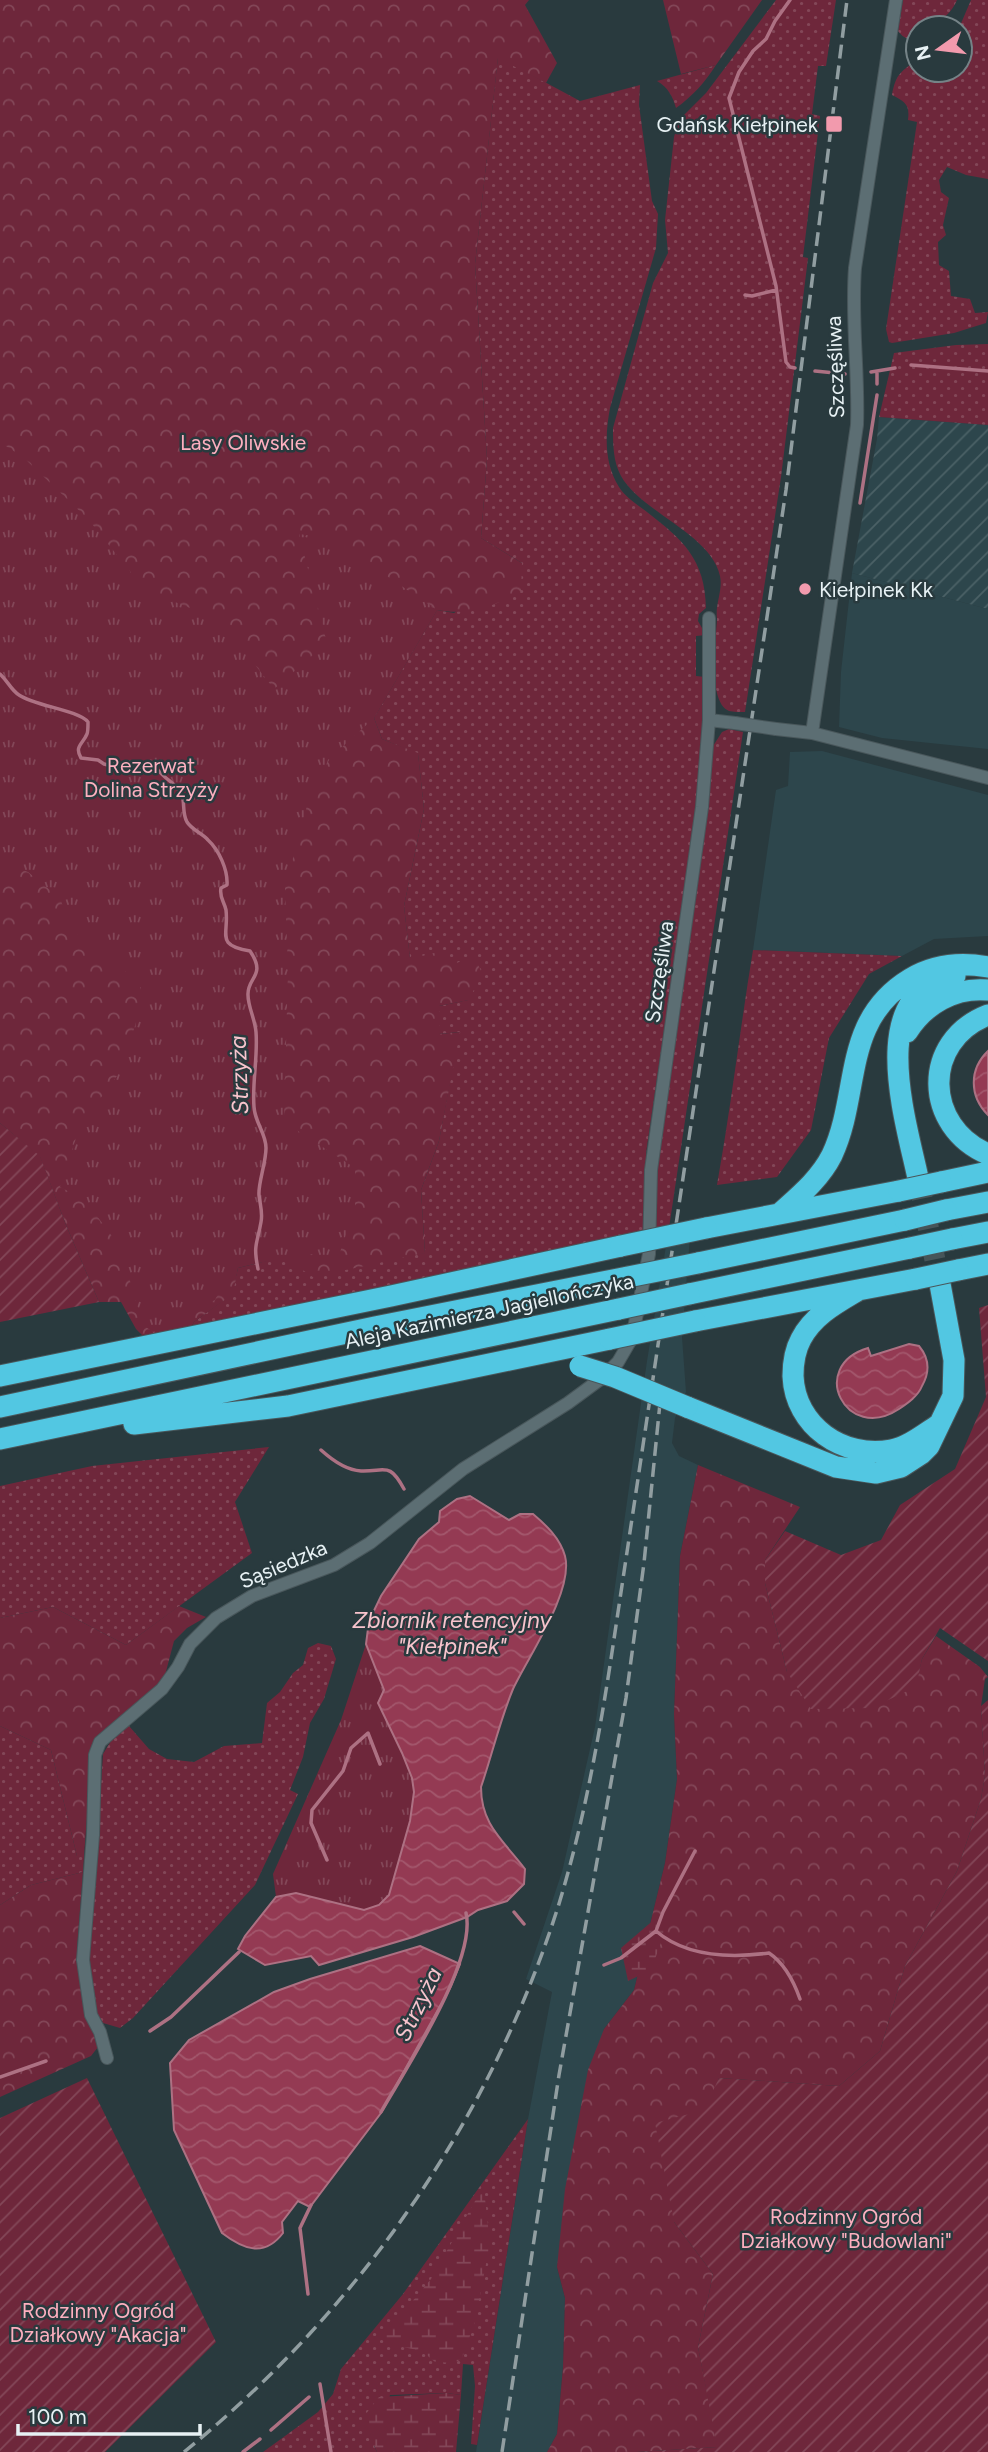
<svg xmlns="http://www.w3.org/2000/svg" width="988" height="2452" font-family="Figtree,sans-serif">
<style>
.built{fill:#2d464c}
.industrial{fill:url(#industrial-furrows)}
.grass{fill:url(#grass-dots)}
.forest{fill:url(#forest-crowns)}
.wetland{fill:url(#wetland-marsh)}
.park{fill:url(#park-tufts)}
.garden{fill:url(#garden-furrows)}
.water{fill:url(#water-waves);stroke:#ad7183;stroke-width:2}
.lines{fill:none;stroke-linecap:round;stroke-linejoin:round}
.stream{stroke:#ad7183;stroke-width:3.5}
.highway-tunnel{stroke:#465559;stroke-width:21;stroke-dasharray:21 10;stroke-linecap:butt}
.street-casing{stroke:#49575b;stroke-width:14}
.highway-casing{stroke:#49575b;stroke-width:23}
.street{stroke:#5c6e73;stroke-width:12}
.highway{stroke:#52c7e2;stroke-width:21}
.rail{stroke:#919ea1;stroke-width:3.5;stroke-dasharray:14 7;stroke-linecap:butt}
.street-bridge-casing{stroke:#49575b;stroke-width:14;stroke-linecap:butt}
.highway-bridge-casing{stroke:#49575b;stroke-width:23;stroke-linecap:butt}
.street-bridge{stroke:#5c6e73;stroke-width:12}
.highway-bridge{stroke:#52c7e2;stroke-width:21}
.poi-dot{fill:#f29aad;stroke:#293a3e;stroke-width:2.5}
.labels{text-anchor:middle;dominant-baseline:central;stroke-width:5;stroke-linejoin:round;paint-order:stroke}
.poi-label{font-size:21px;fill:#e7f1f4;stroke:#293a3e;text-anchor:end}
.street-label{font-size:21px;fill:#e7f1f4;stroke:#293a3e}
.park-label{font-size:21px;fill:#fdafbf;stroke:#293a3e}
.water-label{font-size:23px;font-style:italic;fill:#f8c4cd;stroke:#293a3e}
</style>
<defs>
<pattern id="industrial-furrows" width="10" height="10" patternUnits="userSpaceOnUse" patternTransform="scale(1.75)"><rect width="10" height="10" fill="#2d464c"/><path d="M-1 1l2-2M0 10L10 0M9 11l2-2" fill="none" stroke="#4b6166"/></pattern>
<pattern id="grass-dots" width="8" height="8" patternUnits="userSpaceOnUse" patternTransform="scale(1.75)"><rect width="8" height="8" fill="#6e273b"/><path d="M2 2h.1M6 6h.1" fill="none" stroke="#834758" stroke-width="1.8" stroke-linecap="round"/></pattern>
<pattern id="forest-crowns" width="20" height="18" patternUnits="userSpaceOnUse" patternTransform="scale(1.75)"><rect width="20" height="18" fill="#6e273b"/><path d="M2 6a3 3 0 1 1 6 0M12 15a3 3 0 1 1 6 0" fill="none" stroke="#834758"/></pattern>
<pattern id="wetland-marsh" width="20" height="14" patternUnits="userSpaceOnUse" patternTransform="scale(1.75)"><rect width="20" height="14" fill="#6e273b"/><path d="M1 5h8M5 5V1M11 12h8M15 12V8" fill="none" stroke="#834758"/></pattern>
<pattern id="park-tufts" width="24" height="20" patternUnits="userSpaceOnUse" patternTransform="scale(1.75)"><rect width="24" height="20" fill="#6e273b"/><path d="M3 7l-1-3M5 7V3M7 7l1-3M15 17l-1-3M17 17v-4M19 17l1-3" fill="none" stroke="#834758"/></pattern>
<pattern id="garden-furrows" width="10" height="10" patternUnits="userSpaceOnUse" patternTransform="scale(1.75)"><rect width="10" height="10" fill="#6e273b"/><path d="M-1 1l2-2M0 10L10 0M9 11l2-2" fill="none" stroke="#834758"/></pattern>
<pattern id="water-waves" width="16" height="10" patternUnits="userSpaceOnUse" patternTransform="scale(1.75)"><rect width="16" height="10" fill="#943a53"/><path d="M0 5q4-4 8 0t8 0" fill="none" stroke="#a3576c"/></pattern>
</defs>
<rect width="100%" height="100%" fill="#293a3e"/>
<path class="built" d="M852,573L988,609V749L882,738L839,727L841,672Z
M822,751L988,795V936L934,939L902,956L753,950L776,790L788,786L790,752Z
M691,1224L682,1337L686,1392L675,1418L672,1443L679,1456L698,1465L680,1556L674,1714L677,1779L665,1863L634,1990L604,2029L557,2267L565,2298L563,2367L557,2434L547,2452H476L528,2119L552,1992L526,1979L562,1872L595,1727L647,1361L669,1228Z"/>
<path class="industrial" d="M879,417L988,425V609L852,573L877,439Z"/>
<path class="grass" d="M776,0H836L826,66H818L812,114L820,116L803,257L808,258L781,477L745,712C740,712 733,712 729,711C707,702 716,639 717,619C715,604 723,591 720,576C711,534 641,512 621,476C613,462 613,444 613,428L653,283L668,253L665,220L674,137L679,120L706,93Z
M903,0H957C951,15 934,28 918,28V36C910,41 904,39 898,31Z
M971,0H988V179L966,175L947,167L939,180L941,192L949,198L943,225L946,235L938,242L939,265L949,271L951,296L970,299L975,313L988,312L986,323L954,333L892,343L889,342L886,329L917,122L908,120C910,104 905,102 892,95C896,73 901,72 918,59V70H960L959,28Z
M498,57L580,101L640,85L639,105L652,201L658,214L656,248L610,408C605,435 604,463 619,487C625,497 638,505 647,512C683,540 705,559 706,608L699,614L698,621L706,635L696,636V676L705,677L702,764L697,806L646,1153L647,1233L635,1235L634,1232L599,1241L189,1331L194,1322L232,1294L238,1268L283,1257L425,1253L421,1190L439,1141L459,1032L439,1034V1006L468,1000L453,964L410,959L404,906L424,809L418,754L382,739L374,718L437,610L454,613L522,563L481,538L487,459L475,264Z
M716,65C705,82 693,96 676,108C673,97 668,87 657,81Z
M988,344V425L879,417L894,353L956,345Z
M729,729L743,732L669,1228L656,1231L655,1178L713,746L722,732Z
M753,950L902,956L869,974L829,1038L811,1130L777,1177L717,1185C731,1107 740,1029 753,950Z
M269,1447L235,1502L252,1553L126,1645L53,1607L0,1618V1486L92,1466Z
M318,1643L331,1646L336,1659L324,1699L310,1723L303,1757L290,1790L298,1794L255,1885L133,2018L120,2028L103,2023L92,2005L90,1959L87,1946L98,1835L103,1754L114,1736L129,1726L149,1749L167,1759L194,1762L224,1746L262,1743L267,1703L280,1692L293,1673L303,1665L308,1648Z
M0,1726L51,1750L77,1856H84L83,1872L31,1885L0,1905Z
M528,2119L477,2445L471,2444L475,2386L473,2365L463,2364L461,2395L447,2393L390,2395L374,2446L377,2452H263L318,2412L333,2394L341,2369L403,2294Z"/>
<path class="forest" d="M0,0H529L525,5L557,63L546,83L498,58L475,264L487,459L481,538L522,563L521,592C494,606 468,616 437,610L374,718L382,739L418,753L424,809L404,906L410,958L444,951L454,964L474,956L482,973L469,1000L439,1006V1034L460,1032L439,1141L421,1190L425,1253L313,1277L283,1257L238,1268L233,1294L194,1322L189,1331L146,1339L136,1329L121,1302H99L66,1225L40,1157L0,1123Z
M663,0H762L716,65L681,74Z
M698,1465L800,1507L765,1560V1583L787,1672L915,1687L922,1659L936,1636L980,1667L988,1677L985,1679L981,1706L985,1775L981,1799L957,1871L905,1966L880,2051L839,2086L719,2078L674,2222L713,2274L698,2347L718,2447L636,2452H547L557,2434L563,2367L565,2298L557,2267L565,2189L588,2070L604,2029L634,1990L665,1863L677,1779L674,1714L680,1556Z
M179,1606L206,1617L187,1628L174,1641L164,1679L147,1699L106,1728L92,1751L84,1856H77L51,1750L0,1726V1618L53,1607L126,1645Z
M83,1872L77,1948L98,2047L91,2056L0,2097V1905L31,1885Z"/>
<path class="wetland" d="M663,1912L667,1926L655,1959L645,1973L628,1981L621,1948Z
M484,2190L490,2243L475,2322L462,2358L455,2363L435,2362L422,2351L384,2343L386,2333L431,2279L475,2201Z
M447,2393L461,2395L456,2452H377L362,2419L379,2397Z"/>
<path class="park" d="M0,442L24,458L88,519L145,590L220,620L274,689L327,643L299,534L332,539L437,610L374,718L330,758L308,802L285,888L288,970L284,1122L355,1168V1208L337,1261L313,1254L232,1267L215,1300L153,1332L143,1325L120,1247L85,1200L60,1187L80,1126L117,1076L135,1026L141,1002L140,983L71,929L60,898L28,872L0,861Z
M366,1644L384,1690L378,1703L402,1753L412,1778L414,1792L410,1821L389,1895L379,1905L364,1910L296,1893L276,1897L273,1874L341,1720Z"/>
<path class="garden" d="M0,1123L40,1156L66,1225L99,1302L0,1322Z
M988,1305V1661L940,1628L922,1659L916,1687L871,1708L811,1709L787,1672L765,1583V1560L785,1531L841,1555L881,1540L900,1505L955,1469L986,1397L979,1308Z
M988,1700V2452H636L717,2447L698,2347L713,2274L674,2222L655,2123L704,2110L719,2078L839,2086L880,2051L905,1966L957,1871L981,1799L985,1775L981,1706Z
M87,2078L216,2342L105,2452H0V2118Z"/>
<path class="water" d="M988,1051V1115C969,1096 969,1069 988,1051Z
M909,1344L919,1346C929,1358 930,1372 922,1386C918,1396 908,1403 899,1409C846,1444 807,1366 868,1348L871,1356Z
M470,1496L509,1520L520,1514H533C546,1525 560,1538 565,1556C574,1591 528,1657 513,1689C500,1720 492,1755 481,1787C481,1825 503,1840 525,1869L524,1884L507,1901L478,1910L467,1917L413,1937L319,1965L311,1956L265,1965L238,1949L245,1936L276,1897L296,1893L364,1910L379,1905L389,1895L410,1821L414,1792L412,1778L402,1753L378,1703L384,1690L366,1644L369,1621L381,1596L419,1539L439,1522L440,1511L457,1499Z
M420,1946L460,1964L450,1988L381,2113L310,2207L298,2201L282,2222L283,2233C264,2258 243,2249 222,2233L174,2130L170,2063L189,2040L274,1992L310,1979Z"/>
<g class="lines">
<path class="stream" d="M790,0L775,21L766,39L753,51L739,72L729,98L776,286L786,362L790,367L795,368
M745,295L752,296L776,290
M911,365L988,371
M815,371L845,374
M871,372L895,368
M877,384V372
M860,503L877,395
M0,674C7,680 11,690 19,695C35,706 78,710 88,722C88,724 88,732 87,734C83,744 74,746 81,758L98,760L104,764L112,766L129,762L141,769L159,771C166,780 178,785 182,795C185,804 182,813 187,822C192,830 202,833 208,840C219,850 228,870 227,885L221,888C219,897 224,901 226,910C229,935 215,945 250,951C267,976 247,977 248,995C248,1007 255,1019 256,1032C258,1057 252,1082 254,1107C255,1123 266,1133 266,1148C266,1163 258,1183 259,1195C260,1205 263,1212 261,1222C257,1245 253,1244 258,1269
M321,1450C332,1460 345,1470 361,1471C385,1472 389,1461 404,1489
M327,1860L311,1823L312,1810L343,1771L351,1748L368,1733L380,1764
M514,1912L524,1924
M656,1931C686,1957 731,1958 769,1953C784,1963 794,1982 800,1999
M604,1965L621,1958L656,1931L663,1912L695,1851
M150,2031L171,2017L239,1952
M0,2077L46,2061
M381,2112C406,2068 477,1961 466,1913
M308,2294L300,2228L311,2205
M320,2384L331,2452
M271,2430L309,2397
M243,2452L260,2439"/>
<path class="highway-tunnel" d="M918,1178L940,1284"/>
<defs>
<path id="street" d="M709,720L735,723
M776,729L812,733L988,778
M812,733L857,425C859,373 851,321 855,268L896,0
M107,2058L100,2032L91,2015L83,1960L93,1835L95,1755L100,1742L162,1689L178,1667L190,1644L216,1618L252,1596L334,1565L370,1543L463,1469L568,1403L602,1378L618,1362L632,1338L649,1254L651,1170L702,807L709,720V618"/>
<path id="highway" d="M988,1015C921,1041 924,1127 988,1154
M907,1032C925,1004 954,987 988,990
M918,1178C906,1121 864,990 955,976
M941,1182L988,1172
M946,1210L988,1202
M779,1214C799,1196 820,1179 832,1155C861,1093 841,1021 910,979C935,964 961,962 988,967
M706,1228L899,1191
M952,1239L988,1232
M698,1263L905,1220
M958,1270L988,1264
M857,1291C835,1304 813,1316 801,1339C795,1350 793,1364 793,1376C795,1426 843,1459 891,1450C908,1447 924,1434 938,1425
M689,1294L910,1248
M695,1321L916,1279
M0,1376L391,1296L621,1246
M0,1407L375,1327L628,1277
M687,1407L836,1467L876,1473L901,1467L921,1454L929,1446L953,1396L954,1360L940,1284
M134,1424L288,1406L610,1339
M0,1439L619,1309"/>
</defs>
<use href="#street" class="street-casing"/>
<use href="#highway" class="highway-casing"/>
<use href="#street" class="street"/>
<use href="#highway" class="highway"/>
<path class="rail" d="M184,2452C358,2311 490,2121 558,1907C583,1826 598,1743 611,1659L786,490L847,0
M502,2452L559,2075L626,1698L644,1563L661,1393"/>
<defs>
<path id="street-bridge" d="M735,723L776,729"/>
<path id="highway-bridge" d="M899,1191L941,1182
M905,1220L946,1210
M621,1246L706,1228
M910,1248L952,1239
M628,1277L698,1263
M916,1279L958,1270
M619,1309L689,1294
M610,1339L695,1321
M580,1366L615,1377L687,1407"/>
</defs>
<use href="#street-bridge" class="street-bridge-casing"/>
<use href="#highway-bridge" class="highway-bridge-casing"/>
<use href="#street-bridge" class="street-bridge"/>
<use href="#highway-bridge" class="highway-bridge"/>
</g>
<g class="poi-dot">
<rect x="825" y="115" width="18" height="18" rx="3.5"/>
<circle cx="805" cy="589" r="7"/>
</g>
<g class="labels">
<g class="poi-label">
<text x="818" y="124">Gdańsk Kiełpinek</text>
<text x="819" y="589" text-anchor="start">Kiełpinek Kk</text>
</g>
<g class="street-label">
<text transform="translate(835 367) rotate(-92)">Szczęśliwa</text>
<text transform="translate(659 972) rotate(-82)">Szczęśliwa</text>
<text transform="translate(489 1311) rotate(-12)">Aleja Kazimierza Jagiellończyka</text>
<text transform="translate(283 1564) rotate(-23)">Sąsiedzka</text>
</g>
<g class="park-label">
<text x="243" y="442">Lasy Oliwskie</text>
<text x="151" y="765">Rezerwat<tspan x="151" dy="24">Dolina Strzyży</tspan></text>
<text x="846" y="2216">Rodzinny Ogród<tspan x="846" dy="24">Działkowy "Budowlani"</tspan></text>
<text x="98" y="2310">Rodzinny Ogród<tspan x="98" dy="24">Działkowy "Akacja"</tspan></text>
</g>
<g class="water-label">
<text transform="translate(239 1075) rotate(-92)">Strzyża</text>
<text x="452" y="1620">Zbiornik retencyjny<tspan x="452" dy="26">"Kiełpinek"</tspan></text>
<text transform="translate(418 2004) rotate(-64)">Strzyża</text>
</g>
</g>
<g transform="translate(939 49) rotate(256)"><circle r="33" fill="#293a3e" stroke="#758387" stroke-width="2"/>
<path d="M0-5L12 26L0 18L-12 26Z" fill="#f29aad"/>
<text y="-10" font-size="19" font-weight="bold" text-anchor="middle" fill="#e7f1f4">N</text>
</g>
<path d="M18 2424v10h182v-10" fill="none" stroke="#e7f1f4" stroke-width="3.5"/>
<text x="28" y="2424" font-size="21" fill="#e7f1f4" stroke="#293a3e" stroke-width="5" paint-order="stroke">100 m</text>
</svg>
